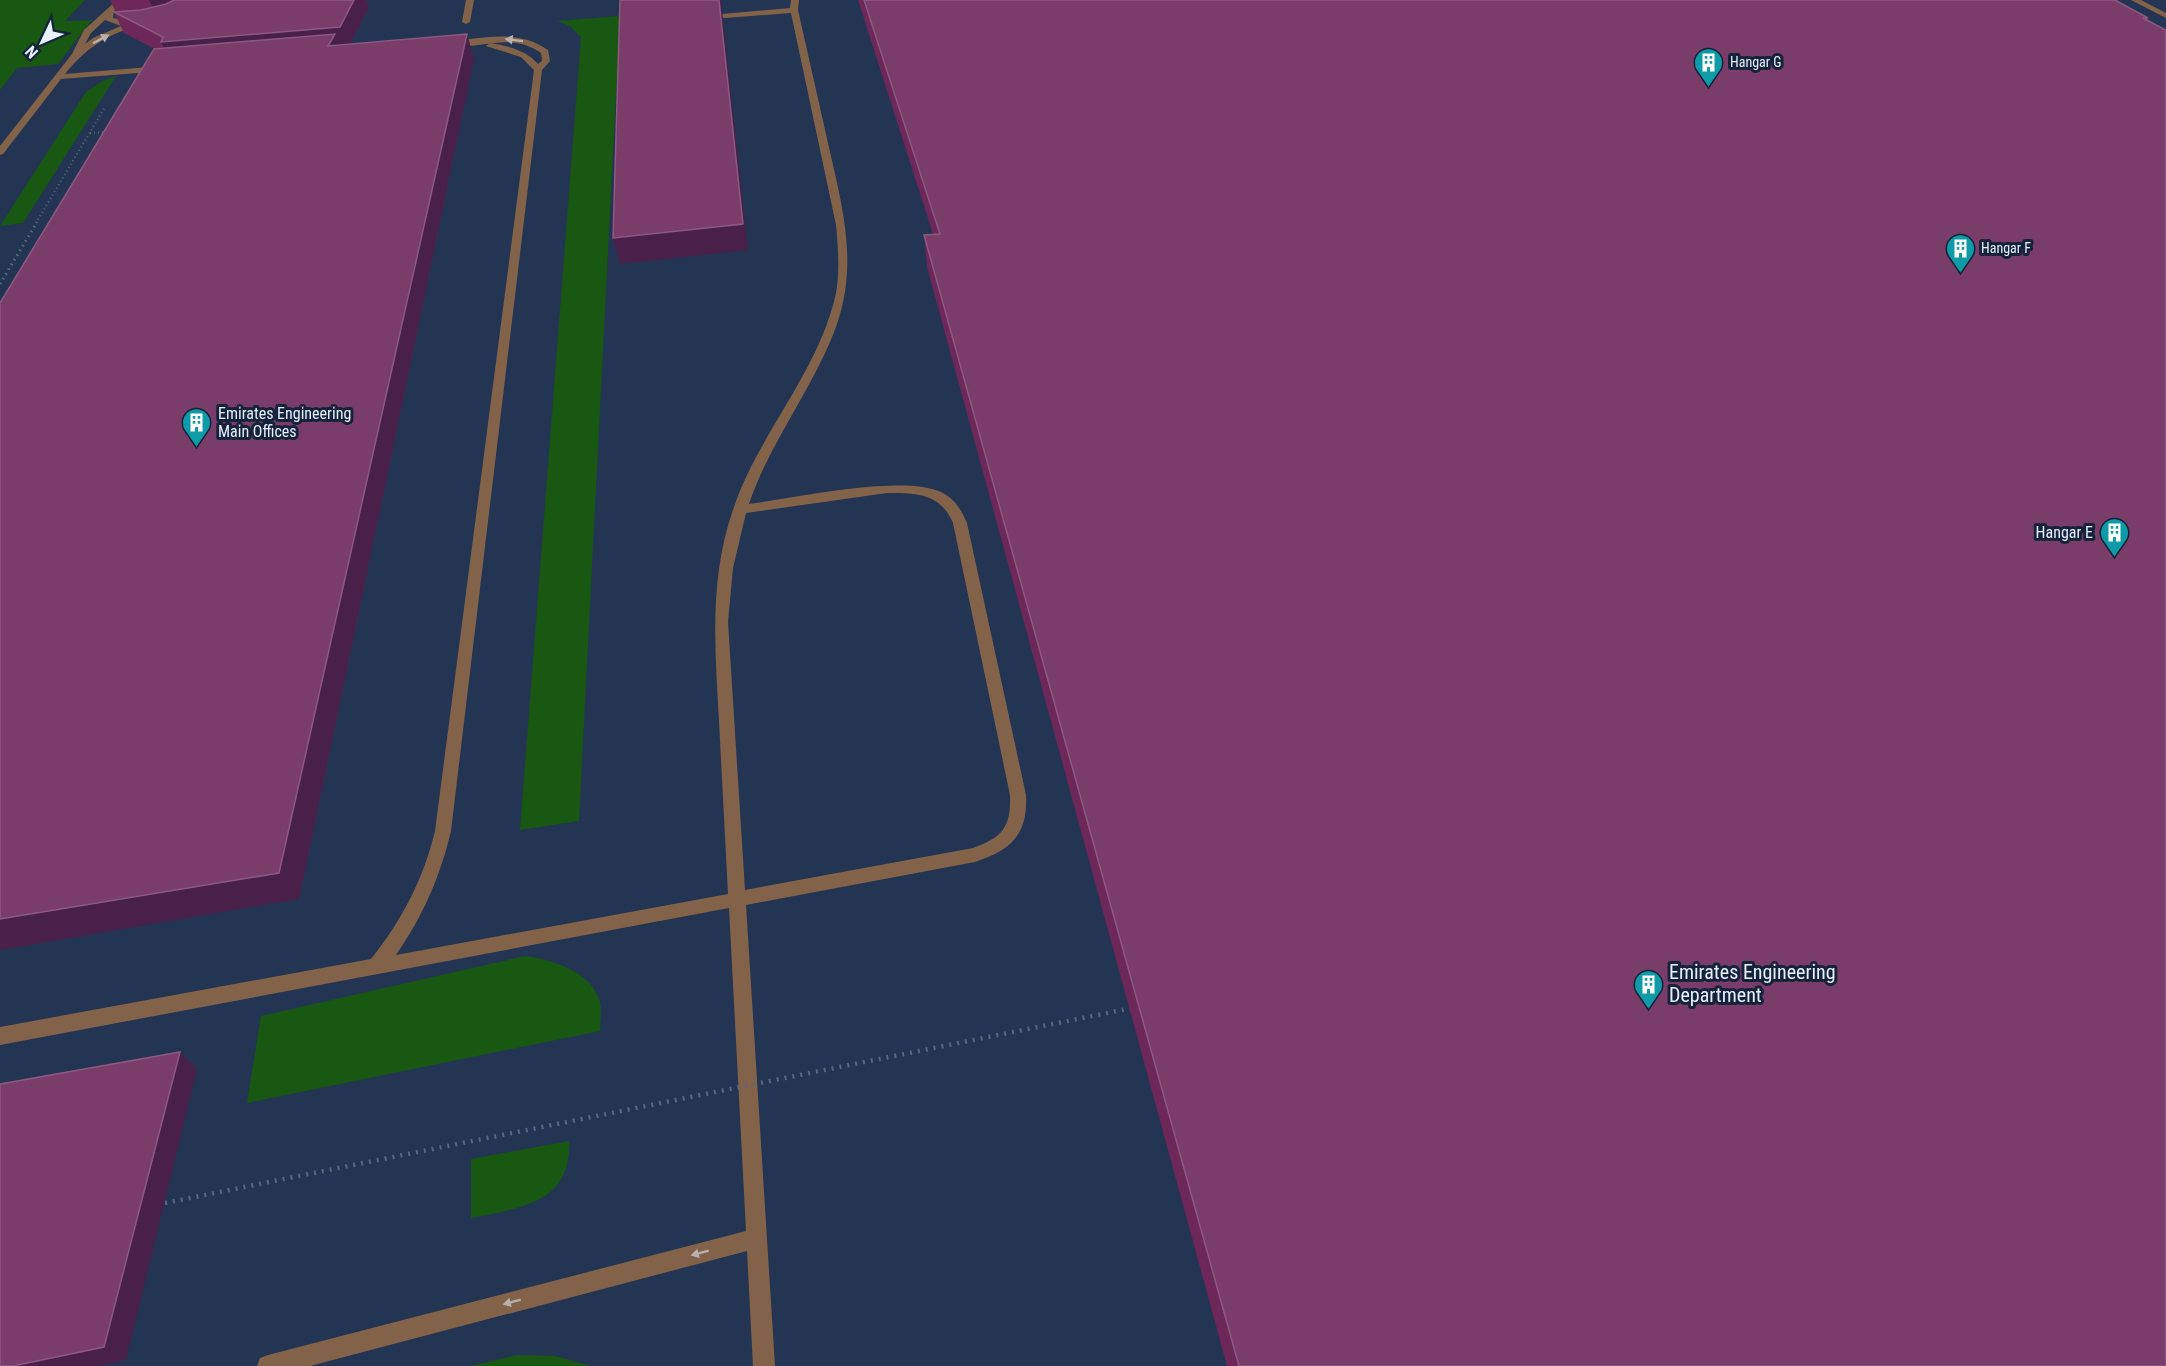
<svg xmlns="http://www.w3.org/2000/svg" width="2166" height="1366" font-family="'Roboto Condensed',sans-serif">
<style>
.built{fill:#243554}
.green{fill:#185812}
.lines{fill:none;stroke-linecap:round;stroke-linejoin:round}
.path-far1{stroke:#5b677d;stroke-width:2;stroke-dasharray:1 3;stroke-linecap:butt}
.path{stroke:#5b677d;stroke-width:3;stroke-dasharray:1.5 4;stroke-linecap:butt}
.service{fill:#826349;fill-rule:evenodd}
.path-bridge{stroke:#5b677d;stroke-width:4.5;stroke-dasharray:2 6;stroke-linecap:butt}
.wall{fill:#6d2758}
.shaded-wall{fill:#482049}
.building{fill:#7a3d69;stroke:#8c5981;stroke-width:1.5}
.oneway{fill:#bab1ad}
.labels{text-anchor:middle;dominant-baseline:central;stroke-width:6;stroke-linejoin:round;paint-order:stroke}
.far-poi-label{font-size:14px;fill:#e8f0fe;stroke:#14223a;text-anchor:start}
.poi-label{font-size:16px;fill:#e8f0fe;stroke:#14223a;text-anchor:start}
.near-poi-label{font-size:20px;fill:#e8f0fe;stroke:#14223a;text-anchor:start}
</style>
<rect width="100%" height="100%" fill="#1e2c45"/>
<path class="built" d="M85,0H2166V1366H0V90L17,68L91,20L64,21Z"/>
<path class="green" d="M0,0H85L65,21L92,20L58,64L17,68L0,90Z
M620,16L579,821L520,830L581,37L570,26L557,21Z
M116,76L23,223L0,226L86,92L101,82Z
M525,956C553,960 591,971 600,1002C602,1011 600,1022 600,1031L247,1103L261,1016Z
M569,1141C572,1204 519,1208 471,1218V1159Z
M517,1355L555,1356L591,1366H471Z"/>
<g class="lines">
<path class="path-far1" d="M90,133L107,132
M36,223L105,107"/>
<path class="path" d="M0,284L37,222"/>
<path class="service" d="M117,0H126L114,11L113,18L135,23V27C107,34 83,51 65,74L161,66L164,67V71L61,79L3,154L0,155V146L72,54L84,30ZM105,20L121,26L93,38L85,44L91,33Z
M466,0H474L470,22L466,24L462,22Z
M791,0H799L798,10C808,54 818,99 828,143C844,214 861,272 830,342C806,398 768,447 749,504C794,498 902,474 941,492C955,499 961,509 967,523L1026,795C1028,835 1011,850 975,862L746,905L775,1366H753L747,1251L310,1366H257L260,1358L268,1355L746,1231L729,908L0,1045V1027L371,959C402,920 423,880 435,831L534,70L521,57L486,46L490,43C508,46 526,50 538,64L542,61L541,53C510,31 481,50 448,46V42L451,41C485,38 518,29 548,50L550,61L542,70L451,831C440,877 423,916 396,955L728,894C725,836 722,779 719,721C715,650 709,578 733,510C758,434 819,372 836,293C840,271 838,247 836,225L791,13L711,19L707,17L711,15L790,8ZM887,493C917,493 940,493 953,523L1010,795C1011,827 1003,837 973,848L745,890L728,622L733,568L746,513Z
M2131,0H2141L2166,13V18Z"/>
<path class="path-bridge" d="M165,1203L1132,1008"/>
</g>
<path class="wall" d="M110,0H366L369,7L350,44L474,58L299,899L155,49L124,33L114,12H116Z
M858,0H2115L2148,18L2147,20L2166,1366H1227L927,267L924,235L933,234Z"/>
<path class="shaded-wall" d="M149,0H196L159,20Z
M354,0H366L369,7L348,48L171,63L161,42Z
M701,0H721L748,250L620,264L613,238Z
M467,34L474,58L299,899L0,950V919Z
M180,1052L197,1069L126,1360L99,1366H13Z"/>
<path class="building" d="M174,0H354L340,27L161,42L163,37L114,12L141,10L166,4Z
M620,0H719L743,224L613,238Z
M864,0H2115L2148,18H2143L2166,30V1366H1239L924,235L940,234Z
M335,34L328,46L467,34L279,873L0,919V303L154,49Z
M180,1052L104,1347L13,1366H0V1084Z"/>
<defs><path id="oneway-solid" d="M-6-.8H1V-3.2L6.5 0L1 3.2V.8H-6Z" transform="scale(1.5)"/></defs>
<g class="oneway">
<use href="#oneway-solid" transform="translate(101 39) rotate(-28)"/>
<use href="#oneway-solid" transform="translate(514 40) rotate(-173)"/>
<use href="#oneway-solid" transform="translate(700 1253) rotate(165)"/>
<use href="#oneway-solid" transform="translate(512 1302) rotate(165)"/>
</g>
<defs>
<symbol id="building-pin" viewBox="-11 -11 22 30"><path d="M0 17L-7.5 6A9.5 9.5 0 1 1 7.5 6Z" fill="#0f9aa8" stroke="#14223a"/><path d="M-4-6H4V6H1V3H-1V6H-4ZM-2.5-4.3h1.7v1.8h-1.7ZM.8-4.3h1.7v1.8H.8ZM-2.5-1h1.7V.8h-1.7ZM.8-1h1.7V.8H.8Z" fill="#fff"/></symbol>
</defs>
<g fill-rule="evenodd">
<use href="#building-pin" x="1692" y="46" width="33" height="45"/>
<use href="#building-pin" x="1944" y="232" width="33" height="45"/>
<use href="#building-pin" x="180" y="406" width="33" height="45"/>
<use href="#building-pin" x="2098" y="516" width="33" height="45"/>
<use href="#building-pin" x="1632" y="968" width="33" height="45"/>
</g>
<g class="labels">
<g class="far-poi-label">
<text x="1730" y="62">Hangar G</text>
<text x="1981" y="248">Hangar F</text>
</g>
<g class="poi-label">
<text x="218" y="413">Emirates Engineering<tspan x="218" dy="18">Main Offices</tspan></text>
<text x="2093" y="532" text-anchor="end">Hangar E</text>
</g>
<g class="near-poi-label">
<text x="1669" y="972">Emirates Engineering<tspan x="1669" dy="23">Department</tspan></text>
</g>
</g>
<g transform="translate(42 42) rotate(226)" stroke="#14223a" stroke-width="4.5" paint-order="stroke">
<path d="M0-4.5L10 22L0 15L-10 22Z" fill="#e8f0fe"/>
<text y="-9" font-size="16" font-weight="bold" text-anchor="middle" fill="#e8f0fe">N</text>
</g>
</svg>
